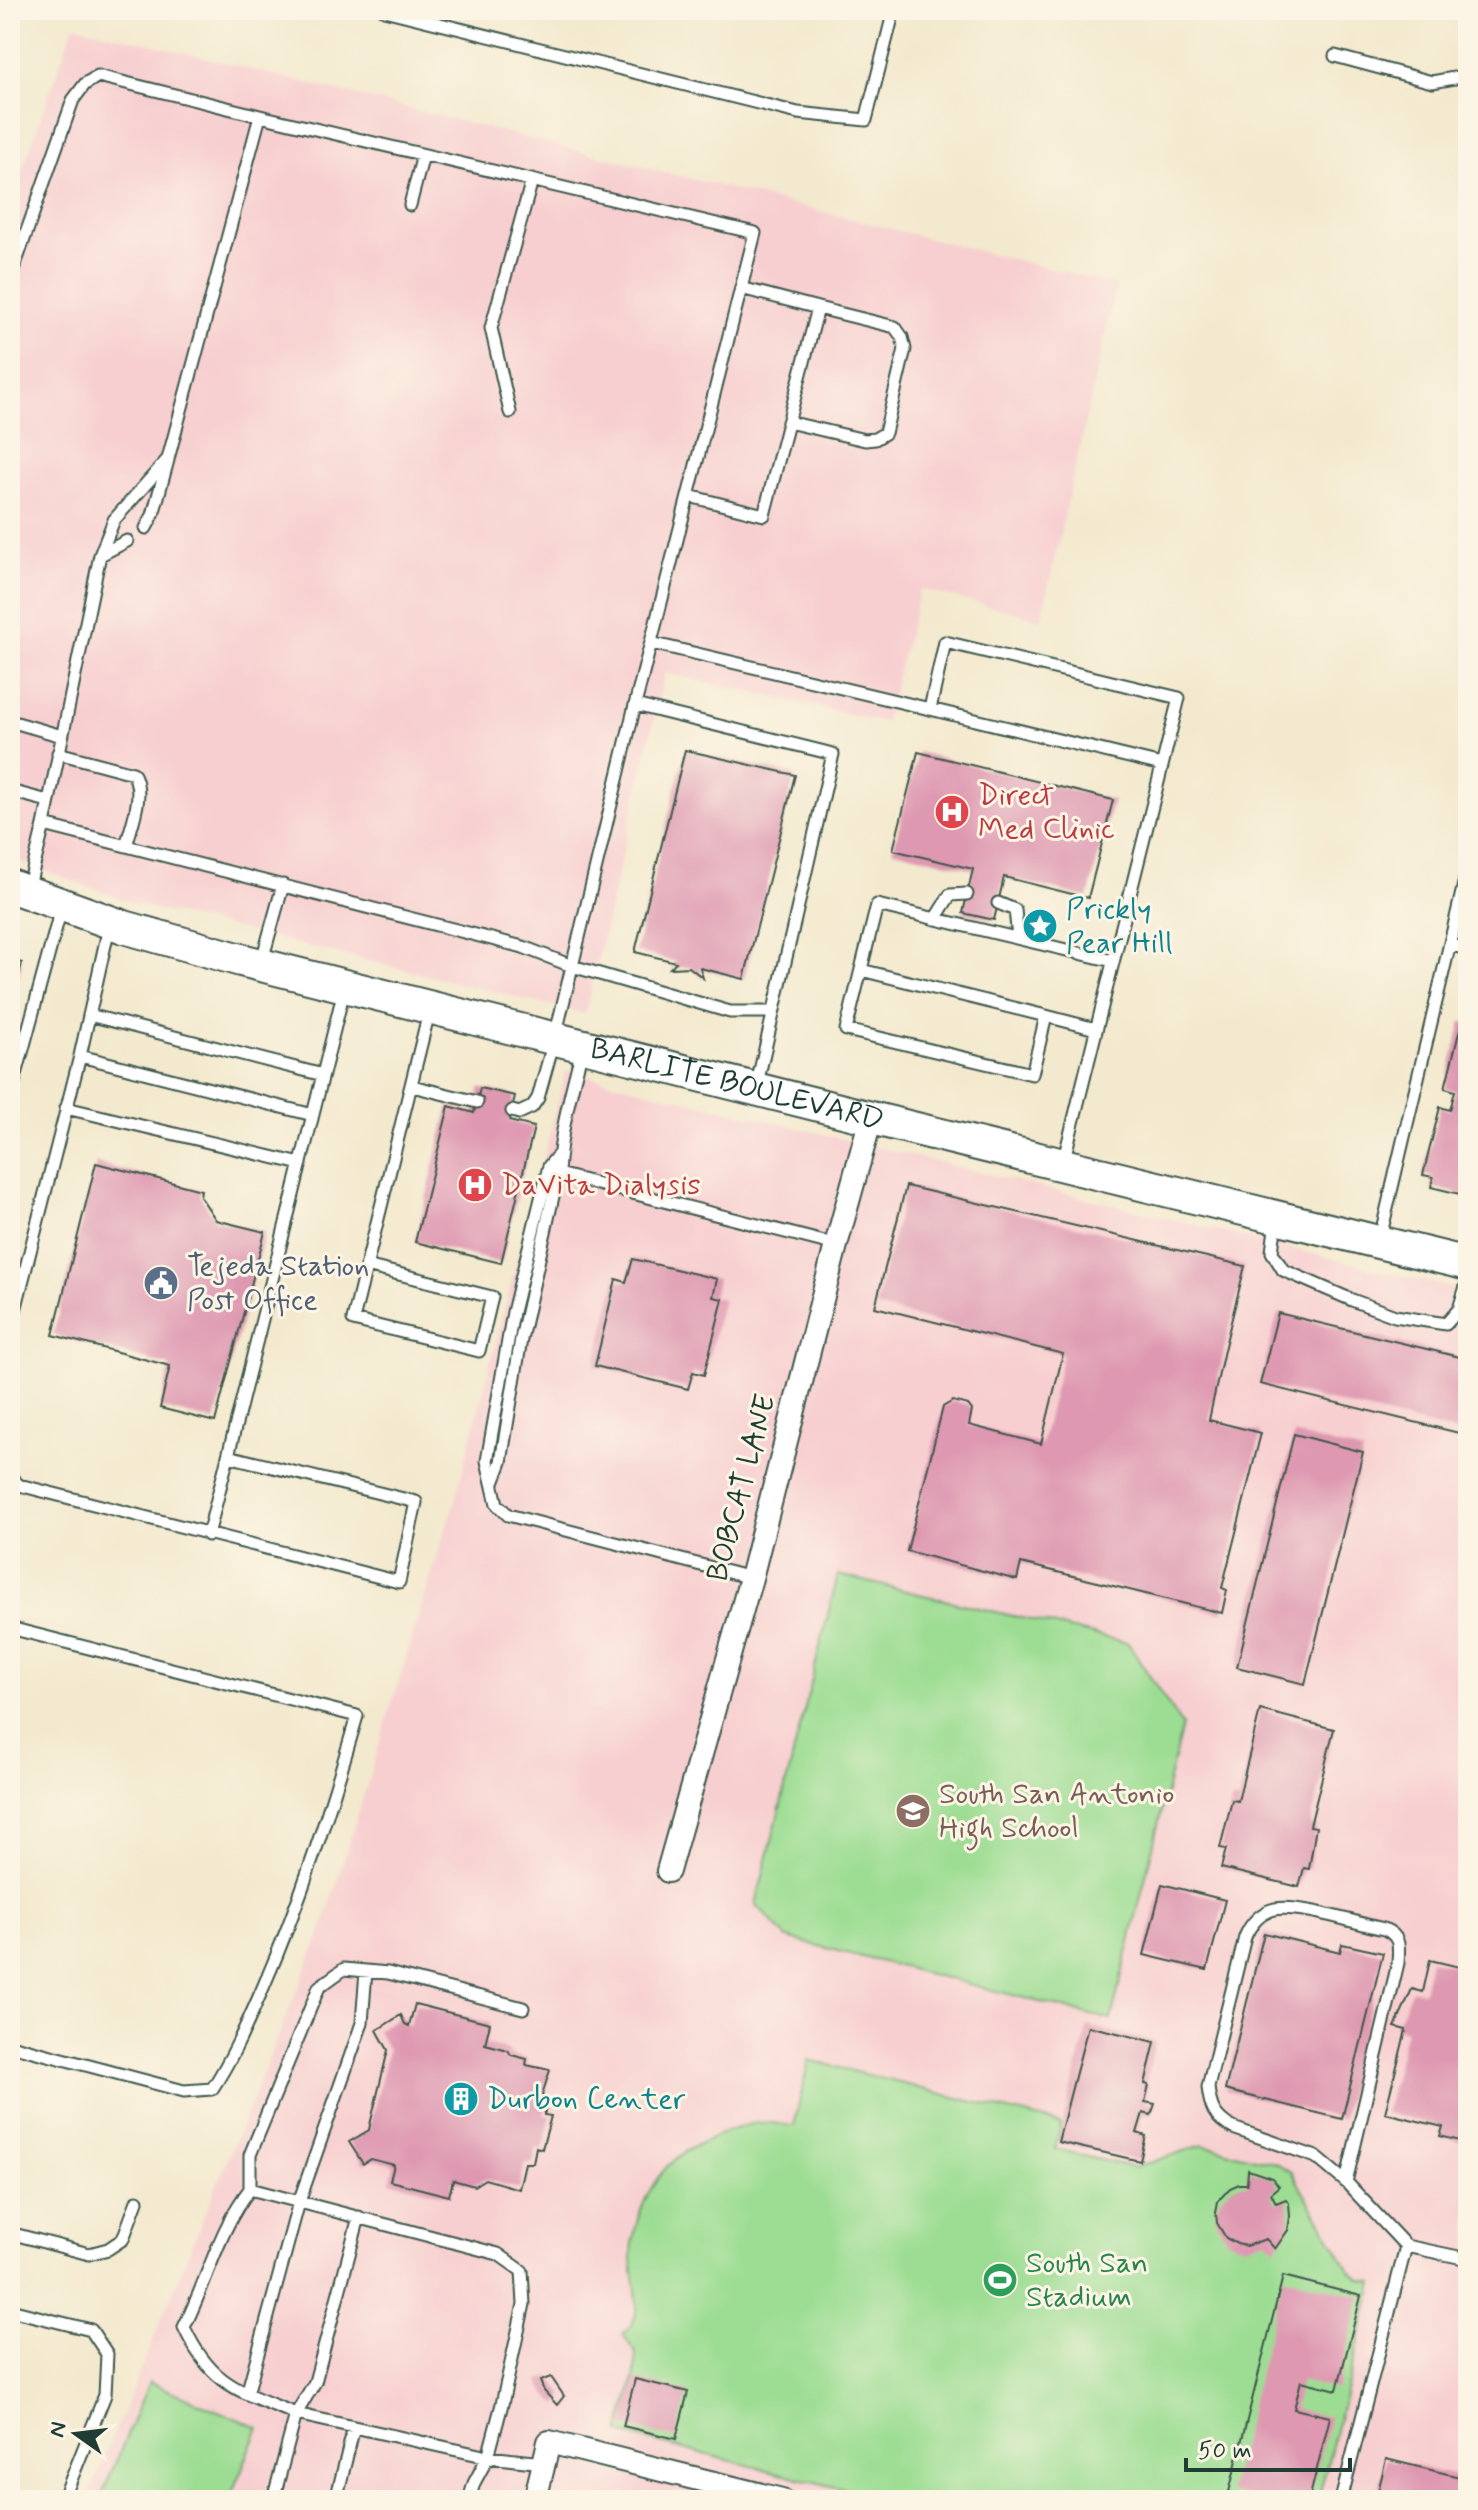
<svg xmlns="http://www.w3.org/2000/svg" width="1478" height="2510" font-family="Mynerve,sans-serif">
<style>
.built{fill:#f7cfd0}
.green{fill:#9cdd93;stroke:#5e8d64;stroke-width:2}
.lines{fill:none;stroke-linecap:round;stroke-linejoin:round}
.stream{stroke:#6fade1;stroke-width:7}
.building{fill:#de98b1}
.lane-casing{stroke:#3f574b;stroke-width:15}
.street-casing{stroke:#3f574b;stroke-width:26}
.secondary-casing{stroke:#3f574b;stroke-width:36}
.lane{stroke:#fff;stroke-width:11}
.street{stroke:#fff;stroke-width:22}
.secondary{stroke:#fff;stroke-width:32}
.labels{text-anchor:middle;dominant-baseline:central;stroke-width:6;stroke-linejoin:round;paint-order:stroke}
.health-label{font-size:30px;fill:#be3a42;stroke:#fcf5e5;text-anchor:start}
.culture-label{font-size:30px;fill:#0d838f;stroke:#fcf5e5;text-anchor:start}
.street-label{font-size:30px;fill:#1f3d34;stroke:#fcf5e5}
.service-label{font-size:30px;fill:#4e5e75;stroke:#fcf5e5;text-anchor:start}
.education-label{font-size:30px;fill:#785e54;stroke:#fcf5e5;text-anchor:start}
.leisure-label{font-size:30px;fill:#27864d;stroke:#fcf5e5;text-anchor:start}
</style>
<rect width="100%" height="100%" fill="#fcf5e5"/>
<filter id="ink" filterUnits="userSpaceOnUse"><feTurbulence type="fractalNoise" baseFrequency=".0125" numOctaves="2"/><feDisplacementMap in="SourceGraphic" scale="16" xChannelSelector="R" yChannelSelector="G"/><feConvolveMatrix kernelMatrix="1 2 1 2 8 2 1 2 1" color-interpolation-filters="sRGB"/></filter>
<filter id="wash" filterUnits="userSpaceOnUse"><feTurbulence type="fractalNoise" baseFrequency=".006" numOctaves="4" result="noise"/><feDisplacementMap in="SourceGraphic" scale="32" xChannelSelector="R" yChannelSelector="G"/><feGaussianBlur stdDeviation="1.8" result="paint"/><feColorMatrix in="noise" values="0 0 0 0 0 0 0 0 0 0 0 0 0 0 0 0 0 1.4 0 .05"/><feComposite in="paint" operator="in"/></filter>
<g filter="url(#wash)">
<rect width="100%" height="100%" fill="#f3e9ce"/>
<path class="built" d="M74,25L1116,285L1041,619L920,589L885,722L665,673L585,1014L136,904L10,858V204Z
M566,1071L1468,1292V2500H87L322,1930L458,1489Z"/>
<path class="green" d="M838,1575L1128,1643L1182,1726L1111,2020L787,1938L756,1904Z
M809,2060L1061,2124L1055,2149L1135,2168L1202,2145L1276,2163L1292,2172L1349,2270L1361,2279L1374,2282L1318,2500H887L620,2433L635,2373L636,2353L623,2334C649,2312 631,2285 632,2254C633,2225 645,2191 665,2169C683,2148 729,2128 757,2123C768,2121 782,2125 794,2126Z
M149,2382L259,2428L229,2500H100Z"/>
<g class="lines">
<path class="stream" d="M1466,115L1468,114"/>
</g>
<g id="blocks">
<path class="building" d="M685,750L795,775L744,979L700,968L703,978L689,967L670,968L676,962L635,952Z
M918,752L1113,800L1088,898L1004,877L994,920L963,913L973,869L893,850Z
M10,960L22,963L11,1009H10Z
M1462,1021L1468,1023V1196L1431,1187L1433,1177L1423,1175L1440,1107L1450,1110L1455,1091L1445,1088Z
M480,1088L515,1096L509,1121L534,1127L501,1263L415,1242L449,1106L474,1113Z
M96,1163L201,1190L200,1196L216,1220L265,1232L215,1422L160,1408L170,1366L53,1335Z
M906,1186L1245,1266L1224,1350L1209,1420L1261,1433L1222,1588L1227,1590L1222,1613L1021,1563L1017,1580L907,1551L943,1407L953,1401L968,1405L972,1410L969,1425L1041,1444L1063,1354L875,1307Z
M633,1259L717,1279L713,1297L723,1299L704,1375L693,1372L688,1389L595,1366L616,1279L626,1282Z
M1278,1313L1468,1359L1467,1435L1260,1384Z
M1294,1434L1363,1452L1305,1684L1237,1667Z
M1260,1710L1334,1729L1310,1826L1316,1827L1309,1869L1304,1868L1299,1887L1221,1868L1226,1849L1220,1848L1232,1800L1238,1801Z
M1162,1884L1225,1900L1207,1970L1144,1955Z
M1264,1933L1340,1952L1342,1944L1383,1953L1342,2119L1225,2090Z
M1430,1960L1468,1969V2143L1440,2136L1443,2127L1385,2113L1406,2030L1395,2027L1412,1989L1423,1992Z
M415,2004L490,2023L485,2044L508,2050L511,2055L527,2059L526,2065L550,2070L542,2095L548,2100L544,2115L551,2116L542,2149L536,2147L533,2163H525L519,2189L485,2179L474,2186L453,2180L449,2196L390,2181L394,2165L371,2159L363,2164L349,2142L369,2130L370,2125L388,2050L377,2030L401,2015L405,2024L409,2026Z
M1088,2026L1155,2042L1145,2084L1149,2085L1145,2102L1155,2104L1151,2115L1143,2113L1137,2133L1146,2136L1140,2161L1058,2142Z
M1248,2170L1272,2178L1279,2186L1271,2193L1276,2203L1286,2199L1289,2203L1290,2217L1288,2230L1275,2249L1266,2239L1246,2246L1237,2244L1226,2238L1217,2223L1216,2213L1218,2201L1230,2188L1239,2184H1247Z
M1283,2276L1361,2296L1337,2390L1301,2381L1294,2409L1330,2417L1309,2500H1261L1229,2492Z
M551,2377L564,2396L557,2405L544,2391L540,2381Z
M635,2379L688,2392L676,2439L623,2426Z
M1386,2459L1468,2479V2500H1376Z"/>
</g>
</g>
<g filter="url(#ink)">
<use href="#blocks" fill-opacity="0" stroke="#3f574b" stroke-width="2"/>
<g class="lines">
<defs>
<path id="lane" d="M384,10L798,113L866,120L894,10
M1335,56L1432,82L1460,77L1468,72
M410,205L423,155
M10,279L73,100L85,84L98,76L260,116
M510,412L491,328L532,180
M788,422L865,440L875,439L885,433L905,349L902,337L895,327L818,308
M689,496L764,515L818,308L741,288
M146,528L153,515L168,460
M100,555L127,541
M651,643L930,709
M635,705L755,233L260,116L168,459L114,520L100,555L44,825L523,947L572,966L730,1012H773
M10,721L62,736
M58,753L133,773C145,794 132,823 126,846
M10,791L48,801
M28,890L44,825
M998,903L1015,910L1018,938
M935,919L950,895L967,894
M1450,945L1468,949
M261,964L283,885
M861,970L1046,1016
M89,1015L323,1075
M1096,1029L1046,1016L1032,1074L846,1030L877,905L1113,961
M80,1056L313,1115
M412,1086L477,1102
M10,1097L62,905
M66,1108L301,1164
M512,1111L519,1113L532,1107L538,1098L555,1037L635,705L833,754L756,1088
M559,1154L549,1166L513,1312L487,1461L497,1504L508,1515L751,1578
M1063,1163L1179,698L945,642L930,709L1162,765
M558,1174L836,1245
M1276,1221L1272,1252L1283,1270L1352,1300L1395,1316L1446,1324L1459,1309L1468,1280
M1380,1238L1468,867
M366,1266L492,1297L479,1351L353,1320L430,1008
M10,1330L80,1056L109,927
M10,1477L19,1485L399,1582L416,1502L228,1456L344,990
M493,1483L501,1462L521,1339L558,1174C560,1131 572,1088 583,1046
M208,1535L228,1456
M10,1628L357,1716C330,1809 301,1901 262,1990C247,2024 233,2057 212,2089L184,2091L10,2045
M1346,2182L1398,1963C1399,1947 1401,1936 1384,1929C1359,1924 1293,1902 1271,1910C1258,1915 1250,1925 1245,1937L1208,2087C1210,2107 1214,2118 1233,2128L1316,2157L1346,2182L1406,2246L1468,2259
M250,2189V2155L319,1987L344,1969L388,1973L523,2008
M359,2217L315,2382L296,2414L488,2457L544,2463
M10,2233L89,2254L108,2249L123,2239L137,2201
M10,2310L91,2330L107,2354L105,2395L63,2500
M247,2394L299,2202L362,2023L366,1971
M273,2500L296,2414C240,2391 211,2386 184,2327C207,2282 219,2228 250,2189L498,2254L522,2271L524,2304L502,2404L488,2457L474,2483L469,2500
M336,2500L354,2427
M1341,2500L1406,2246"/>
<path id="street" d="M668,1871L751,1578L836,1245L871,1118
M535,2500L549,2442L782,2500"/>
<g id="secondary">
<path id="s1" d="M10,886L124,927L241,960L871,1118L1468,1264"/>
</g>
</defs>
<use href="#lane" class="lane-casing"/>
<use href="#street" class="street-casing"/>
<use href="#secondary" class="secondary-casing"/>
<use href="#lane" class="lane"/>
<use href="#street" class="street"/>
<use href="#secondary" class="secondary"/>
</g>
</g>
<defs>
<symbol id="hospital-disc" viewBox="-11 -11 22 22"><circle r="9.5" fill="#e0444e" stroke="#fcf5e5"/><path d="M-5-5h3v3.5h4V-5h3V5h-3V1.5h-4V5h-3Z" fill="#fff"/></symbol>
<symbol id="sight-disc" viewBox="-11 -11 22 22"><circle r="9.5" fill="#0f9aa8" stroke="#fcf5e5"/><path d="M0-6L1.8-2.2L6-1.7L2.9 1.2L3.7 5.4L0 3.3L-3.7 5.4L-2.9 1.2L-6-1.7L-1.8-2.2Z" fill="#fff"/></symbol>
<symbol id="civic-disc" viewBox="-11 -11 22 22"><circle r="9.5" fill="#5c6f8a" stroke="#fcf5e5"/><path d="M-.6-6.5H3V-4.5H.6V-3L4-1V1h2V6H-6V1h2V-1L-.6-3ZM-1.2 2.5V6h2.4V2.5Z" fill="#fff"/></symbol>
<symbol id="school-disc" viewBox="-11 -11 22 22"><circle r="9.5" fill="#8d6e63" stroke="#fcf5e5"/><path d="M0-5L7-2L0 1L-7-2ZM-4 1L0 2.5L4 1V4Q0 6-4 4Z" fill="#fff"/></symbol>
<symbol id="building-disc" viewBox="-11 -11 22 22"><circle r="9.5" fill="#0f9aa8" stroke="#fcf5e5"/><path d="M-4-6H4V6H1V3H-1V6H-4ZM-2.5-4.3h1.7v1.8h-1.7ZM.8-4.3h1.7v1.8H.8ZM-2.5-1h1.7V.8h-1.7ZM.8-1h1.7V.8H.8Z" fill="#fff"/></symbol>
<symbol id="stadium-disc" viewBox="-11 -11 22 22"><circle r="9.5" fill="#2e9e5b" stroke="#fcf5e5"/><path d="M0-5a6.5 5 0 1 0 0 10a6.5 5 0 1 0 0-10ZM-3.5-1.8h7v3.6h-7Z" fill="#fff"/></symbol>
</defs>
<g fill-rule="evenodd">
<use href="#hospital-disc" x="932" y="792" width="40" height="40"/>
<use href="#sight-disc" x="1020" y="906" width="40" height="40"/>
<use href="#hospital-disc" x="455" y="1165" width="40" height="40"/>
<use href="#civic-disc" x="141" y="1263" width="40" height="40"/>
<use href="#school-disc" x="893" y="1791" width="40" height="40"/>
<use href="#building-disc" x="441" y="2079" width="40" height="40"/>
<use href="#stadium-disc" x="980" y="2260" width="40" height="40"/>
</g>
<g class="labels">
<g class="health-label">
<text x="978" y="795">Direct<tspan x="978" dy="34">Med Clinic</tspan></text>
<text x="501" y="1185">DaVita Dialysis</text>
</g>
<g class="culture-label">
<text x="1066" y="909">Prickly<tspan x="1066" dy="34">Pear Hill</tspan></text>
<text x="487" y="2099">Durbon Center</text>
</g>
<g class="street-label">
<text stroke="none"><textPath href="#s1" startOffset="754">BARLITE BOULEVARD</textPath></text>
<text transform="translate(742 1488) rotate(-75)">BOBCAT LANE</text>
</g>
<g class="service-label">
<text x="187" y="1266">Tejeda Station<tspan x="187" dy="34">Post Office</tspan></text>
</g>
<g class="education-label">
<text x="939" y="1794">South San Antonio<tspan x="939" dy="34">High School</tspan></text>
</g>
<g class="leisure-label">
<text x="1026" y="2263">South San<tspan x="1026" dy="34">Stadium</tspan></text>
</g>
</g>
<rect width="1478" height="2510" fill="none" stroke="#fcf5e5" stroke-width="40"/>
<g transform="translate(76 2434) rotate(284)" stroke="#fcf5e5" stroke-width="6" paint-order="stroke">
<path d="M0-6L14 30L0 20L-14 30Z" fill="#1f3d34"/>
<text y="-12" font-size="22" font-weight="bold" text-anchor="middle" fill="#1f3d34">N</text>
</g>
<path d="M1186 2458v12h164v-12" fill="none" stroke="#1f3d34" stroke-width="4"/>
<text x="1198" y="2458" font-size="24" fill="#1f3d34" stroke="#fcf5e5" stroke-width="6" paint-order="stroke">50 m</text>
</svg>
